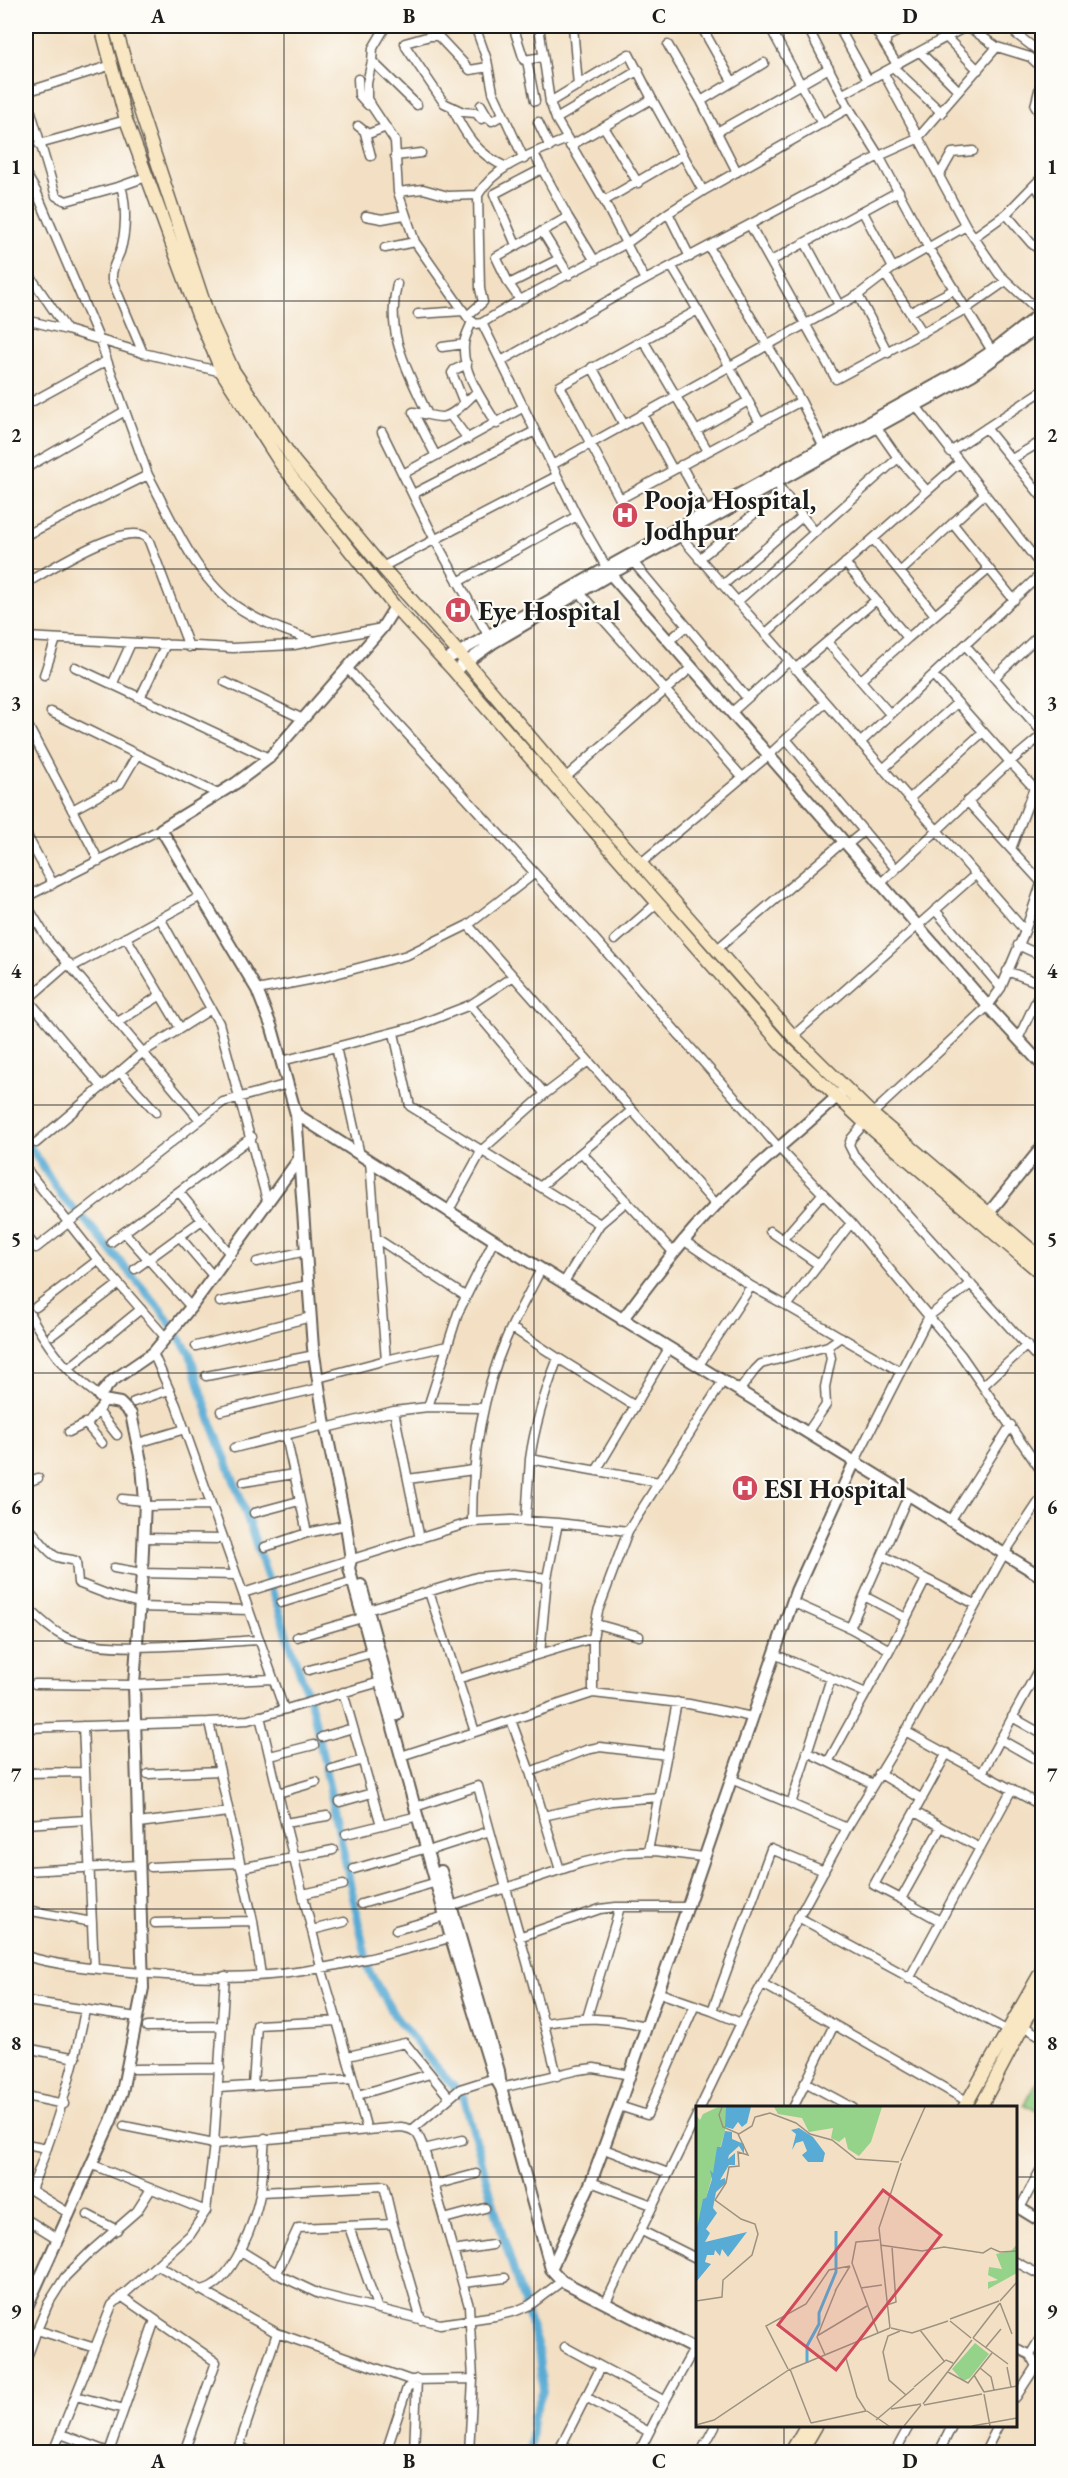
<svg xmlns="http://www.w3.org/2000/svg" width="1068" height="2478" font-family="'EB Garamond',serif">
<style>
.green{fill:#94d389;stroke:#587852;stroke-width:1.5}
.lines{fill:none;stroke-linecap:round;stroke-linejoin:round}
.canal{stroke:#58abd4;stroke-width:8}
.minor-casing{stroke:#676157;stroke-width:11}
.tertiary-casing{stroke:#676157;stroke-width:14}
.secondary-casing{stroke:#676157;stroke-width:15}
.minor{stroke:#fff;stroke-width:8}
.tertiary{stroke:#fff;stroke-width:10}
.secondary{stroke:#f9e7c3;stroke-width:12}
.grid{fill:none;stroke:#1c1c1c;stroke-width:1.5;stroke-opacity:0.55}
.labels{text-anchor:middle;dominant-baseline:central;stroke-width:4.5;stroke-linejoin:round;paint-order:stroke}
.poi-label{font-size:27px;font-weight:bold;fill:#1c1c1c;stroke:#fdfcf7;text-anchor:start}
.inset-river{fill:none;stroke:#58abd4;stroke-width:3}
.inset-road{fill:none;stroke:#9d9281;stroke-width:1.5}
.view{fill:#d1495b;fill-opacity:0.15;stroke:#d1495b;stroke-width:3}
.inset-edge{fill:none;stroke:#1c1c1c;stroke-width:3}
.neatline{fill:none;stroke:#1c1c1c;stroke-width:2}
.grid-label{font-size:20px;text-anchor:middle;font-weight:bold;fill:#1c1c1c}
</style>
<rect width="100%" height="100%" fill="#fdfcf7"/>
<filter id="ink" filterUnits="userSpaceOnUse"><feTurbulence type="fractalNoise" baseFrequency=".0167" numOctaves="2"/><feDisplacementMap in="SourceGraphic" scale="12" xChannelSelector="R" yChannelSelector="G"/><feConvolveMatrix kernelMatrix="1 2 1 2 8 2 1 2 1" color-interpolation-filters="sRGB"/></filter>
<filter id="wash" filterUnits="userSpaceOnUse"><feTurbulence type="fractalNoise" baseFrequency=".008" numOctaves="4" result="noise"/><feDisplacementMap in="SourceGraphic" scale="24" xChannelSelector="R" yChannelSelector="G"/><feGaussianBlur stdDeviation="1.35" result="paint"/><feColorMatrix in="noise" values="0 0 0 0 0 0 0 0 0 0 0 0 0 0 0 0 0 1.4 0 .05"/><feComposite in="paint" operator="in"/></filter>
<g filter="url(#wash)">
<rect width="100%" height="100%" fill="#f3e0c4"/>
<path class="green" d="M1041,2074L1042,2075V2114L1024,2104Z"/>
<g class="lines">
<path class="canal" d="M26,1140L62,1197L86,1221L162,1311L190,1354L210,1419L239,1494L313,1711L369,1971L394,2015L433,2064L464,2098L501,2230L538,2348L543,2391L533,2418L530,2452"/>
</g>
</g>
<g filter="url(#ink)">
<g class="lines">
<defs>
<path id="minor" d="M386,26L373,48L372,61L367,83V99L395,141L398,192L415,242L469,319L476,324L482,323L520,300L627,243L668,213L703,191L849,108L879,156L917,139L997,47L1030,57L1042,68
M475,26L487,60L493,92L524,159
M539,26L550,102L556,119L604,201L645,280
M573,26L578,86
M701,26L732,81
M807,26L849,108
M838,26L868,80
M873,26L896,63
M770,27L822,124
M515,32L524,60L543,57
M1016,34L1037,50
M886,37L910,26
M947,38L978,70
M886,42L888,26
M405,43L430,36H438L470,70L488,67
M668,45L701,101L737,172
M406,47L444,103L463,112L476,113L481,119L488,117L492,121L503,115
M921,53L958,90
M372,61L417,105
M527,61L535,101
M893,67L942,113
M883,72L966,226L999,274L1042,314
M358,79L359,95L368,105
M1042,79L1035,106L1042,117
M26,92L112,65
M843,94L893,67C896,63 957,32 967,26L997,47
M26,95L56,196L66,201L121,186C127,206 126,233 120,252C116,262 111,269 112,280L143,353
M701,101L764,63
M550,102L629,54L652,99L703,191
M481,105L488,117
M452,107C465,135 477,154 506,167
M556,119L639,70
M538,122L550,147
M358,126L368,134L386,127
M604,127L638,183
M717,132L829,68
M365,133L371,156
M39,144L126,120
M570,146L652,99
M534,154L568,217L595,261
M395,156L421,153
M26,174L36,191L100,341L148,475L26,535
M939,176L952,153L973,151
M121,186L146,177
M1036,186L1042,196
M398,192L423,189L448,196L478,195
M604,201L683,155
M863,212L893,268
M668,213L690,257
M1006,214L1031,243L1042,252
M366,216L382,219L404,215
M750,225L836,379L966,309L1006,281
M542,231L569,275
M974,237L1006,214L1042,177
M806,244L839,305
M516,245L494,194L542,169
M709,247L801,401L826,452
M385,248L415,242
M771,261L899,191
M672,267C703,318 732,370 760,423L620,499L560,386L698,310
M26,270L67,330
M885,274L923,333
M397,284C385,334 407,369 427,413
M509,284L496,257L568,217
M858,295L888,353
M520,300L509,284L559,259
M911,312L955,289
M418,314L463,311
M467,316L483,302L480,289L478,195C496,164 535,153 567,139
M472,322C469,329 464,338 464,345C462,373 483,401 497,424
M482,323L577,516L609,572
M26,324L34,322L67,330L143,353L222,372
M1034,330L1042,339
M643,340L708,451
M442,347L464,344
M501,361L645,280L879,156L928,247L992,351
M592,367L624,425
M912,401L1042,567
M464,403L452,373L454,370L467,364
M26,405L106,361
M642,414L673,470
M450,415L468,439
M760,423L801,401
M986,428L1042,497
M696,431L748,401
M382,432L435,540L488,635
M950,452L1042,391
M436,456L413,412C423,413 433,417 442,417C454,416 467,400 477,392
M898,458L927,491
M1012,459L1042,441
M552,465L858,295L893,268L966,226
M681,465L706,511
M26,468L125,411
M403,474L524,407
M148,475C173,521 196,581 242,610C264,624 289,632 314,641
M780,488L815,532
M413,494L535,431
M953,524L1014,600
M681,537L1025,931L1001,988L988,1006L872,1114L851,1139L849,1145L854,1155L1042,1363
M873,539L900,572L984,494
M699,559L782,491
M634,563L747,698
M382,567L557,476
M900,572L935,615
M458,582L577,516
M26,583C46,572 135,514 149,541L189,647
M723,585L803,516
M580,593L742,777
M876,600L908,638L989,569
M737,602L898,458L877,428
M765,634L959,463
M26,637L233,648L294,645L382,628
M670,640L686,626
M827,642L890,714
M965,645L1042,732
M75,667L269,758
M347,668L594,938L778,1147L851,1223L961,1355L1042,1472
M795,669L876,600L845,563
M44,675L56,639
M933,675L1010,762L1042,735
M994,678L1042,632
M861,680L908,638
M225,682L303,719
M112,685L131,643
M140,698L166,644
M51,712L218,794
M732,712L789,661
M26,722L99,861
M786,739L895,868
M860,743L1042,573
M883,769L957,703
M565,778L692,667
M909,799L983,732
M967,801L1042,883
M72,810L120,784L137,755
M26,834L53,884
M847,845L864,831
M641,863L769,755L825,703
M534,874L468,925L716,1205
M881,883L1010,762L1034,788L1011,849
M26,897L161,829
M26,904L48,940L200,1120
M935,910L1001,988
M160,918L219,1023L268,1204
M1025,931L1042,881
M126,937L180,1028
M615,940L657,903
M1018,945L1042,956
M716,950L844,841
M72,967L201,896
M1007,971L1042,984
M257,990L324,977L407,955L468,925
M26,997L102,1087
M28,999L69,963
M1033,1007L1042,1013
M118,1022L161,995
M394,1033L410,1106L600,1224L564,1282
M793,1036L975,875
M1018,1039L1042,988
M336,1047L360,1155
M282,1061L413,1027L470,1005L512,977
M120,1072L156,1112
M545,1094L587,1062
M36,1143L143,1052L211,1009
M582,1153L673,1252
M370,1161L376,1238L465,1296
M26,1169L98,1260
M541,1186L631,1111
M179,1192L231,1255
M448,1212L482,1150L545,1094L470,1005
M600,1224L627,1201
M770,1231L819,1265
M124,1232L191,1307
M26,1235L36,1248L223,1102L288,1084
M179,1236L214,1277
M783,1239L823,1193
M683,1240L751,1286L699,1365
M111,1242L252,1137
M257,1262L306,1251
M135,1269L202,1220
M751,1286L787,1306L851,1223
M220,1302L309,1285
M787,1306L901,1372
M26,1307C46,1345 64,1370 99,1396
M36,1307L98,1260L166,1338
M512,1328L558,1358C545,1392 535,1423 530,1459L659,1482
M52,1335L119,1284
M196,1346L311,1317
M153,1353L176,1405L284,1709
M558,1358L635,1406L669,1348
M386,1360L447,1346
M70,1367L141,1309
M206,1376L315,1355
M318,1378L386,1360L376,1238
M984,1385L1027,1345
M739,1391L755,1370L761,1364L828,1346L841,1337
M134,1402L169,1390
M428,1407L458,1313L494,1240
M98,1411L117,1435
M221,1411L320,1388
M394,1411L420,1539
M85,1423L102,1443
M326,1428L394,1411L428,1407L484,1408
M69,1432L89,1422L106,1400
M807,1433L826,1405L825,1387L831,1358L828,1346
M286,1436L307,1533
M138,1443L185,1429
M234,1448L325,1425
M854,1463L929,1316L971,1284
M596,1471L635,1406
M408,1479L473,1470
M244,1482L294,1474
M26,1483L38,1478
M122,1499L145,1501
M145,1506L211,1505
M254,1513L299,1501
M526,1520L530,1459
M950,1521L1011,1425
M558,1523L628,1531L723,1381
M26,1526C36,1533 47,1553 57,1557C63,1559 70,1559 76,1561L78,1583L109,1595L139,1603
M144,1538L223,1539
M265,1547L307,1533L346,1525
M882,1555L926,1579
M114,1568L142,1573L236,1575
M429,1592L475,1732L593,1693L689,1704L752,1717
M243,1593L472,1522C472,1459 481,1398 506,1339C516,1315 530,1292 541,1269
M864,1596L906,1618
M792,1602L850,1628
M281,1603L353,1581
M26,1606C38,1617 50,1630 65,1637C107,1656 211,1642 259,1640
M139,1607L249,1610
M368,1610L477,1577L513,1574L547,1578L558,1523L512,1520L472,1522
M596,1624L639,1636
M297,1637L362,1618
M890,1650L926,1579L975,1604
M540,1654L547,1578
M774,1654L866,1693
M309,1670L372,1653
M831,1678L791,1804L847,1828
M457,1679L593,1638
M35,1684L134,1685L273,1679
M343,1692L381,1825
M593,1693V1638L598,1611L628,1531
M260,1716L285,1823
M1012,1717L1042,1734
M511,1720L530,1772L586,1750L600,1747L667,1755
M209,1722L248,1720L380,1682
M83,1726L94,1968
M26,1728L209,1722L253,1921
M905,1731L1042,1806
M322,1737L353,1728
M1000,1739L1042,1763
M807,1752L828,1762
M407,1754L475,1732
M270,1756L314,1745
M332,1769L363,1760
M530,1772L560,1870
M26,1773L84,1772
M879,1773L922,1799
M982,1773L1042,1663
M148,1774L220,1771
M731,1779L791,1804
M873,1784L828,1762L890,1650L850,1628L908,1496
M278,1793L316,1782
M340,1802L372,1793
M421,1805L478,1786C503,1883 534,1979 557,2076
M915,1812L941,1827
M327,1816L285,1823L321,1967L337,2021
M543,1816L611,1801L659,1797
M138,1823L229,1812
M26,1824L86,1820
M346,1834L418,1816
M434,1849L490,1831
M648,1851L677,1702
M151,1867L240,1863
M241,1868L333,1850
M354,1869L427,1848
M26,1871L139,1865
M303,1894L343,1885
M901,1899L874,1885L947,1753
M361,1904L437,1882
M451,1906L581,1863L627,1852L655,1851L703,1857
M26,1910L92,1922
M798,1917L1008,2031
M940,1921L901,1899L941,1827L980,1848
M155,1923L253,1921L261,1975
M312,1930L344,1922
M396,1930L445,1916
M519,1937L600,1909L616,1907H687
M26,1956C55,1965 89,1968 120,1971C176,1977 233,1980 289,1973C345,1966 400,1951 454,1937
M909,1979L1012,1789
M763,1984L967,2101
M657,1992L712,2011
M26,2001L137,2017
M587,2018L620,1907
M545,2023C585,2017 607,2017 646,2026
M741,2023L712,2011L771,1849L824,1871
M1023,2026L1042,2037
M147,2027L222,2026
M26,2048L76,2058
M348,2056L405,2043L449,2097
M135,2069L220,2068
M805,2082L853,2108
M253,2086L257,2025L337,2021L353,2079
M219,2088L353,2079L367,2130
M501,2088L578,2070L594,2068L630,2075
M358,2095L430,2074
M26,2096L64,2104
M619,2106L647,2115L695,2005
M700,2108L741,2023L847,1828L910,1724L1004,1554L1042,1497
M793,2108L834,2025
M124,2126L214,2144L225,1976
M413,2129L460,2089L495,2078
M26,2144L47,2148
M424,2149L462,2140
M604,2149L668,2173
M93,2165L206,2211L214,2144L401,2127C417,2129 419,2135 424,2149L469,2306L473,2379
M591,2182L652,2205
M434,2185L476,2174
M26,2187L70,2214
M31,2190C55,2129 73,2075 85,2010
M261,2192L384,2186L393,2224
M1020,2208L1042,2167
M88,2215L117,2230
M26,2219L58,2239
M444,2219L485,2208
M349,2227L378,2309
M642,2231L698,2259
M241,2251L283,2277L319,2294L440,2324L495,2316L516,2311L530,2305L562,2281
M453,2251L492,2245
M1016,2262L1042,2276
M157,2265L277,2333
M277,2273L298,2228L393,2224L421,2320
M463,2283L505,2278
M200,2290C233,2287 257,2217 261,2189C264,2172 263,2155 265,2138
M121,2296L216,2362L184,2452
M606,2302L698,2113
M37,2330L48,2304L65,2277L90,2252L137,2211L151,2189
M565,2347L665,2401L694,2349
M1016,2348L1030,2355
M26,2360L37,2330L95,2348
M76,2396L124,2409
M586,2397L649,2432
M1016,2397L1036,2366L1030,2355L1042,2335
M61,2434L108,2452
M562,2445L576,2452
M239,2447L252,2452
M26,2449L35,2452
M53,2452L112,2305L190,2235L206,2211
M109,2452L155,2320
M237,2452L277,2333L410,2380L473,2379L469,2452
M386,2452L407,2388L417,2380
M414,2452L417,2379
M558,2452L601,2367
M639,2452L665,2401
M701,2452L715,2426
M895,2452L909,2426
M939,2452L952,2426
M985,2452L998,2426"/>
<path id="tertiary" d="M611,575L994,1013L1042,1065
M395,607L382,628L269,758L236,783L161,829L257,990L272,1028L296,1114L494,1240L1042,1577
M444,661L606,568L968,367L992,351L1042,312
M454,671L493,643L618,570L973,374L1042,324
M296,1114L313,1348L325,1425L346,1525L351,1560L349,1568L451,1938L492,2072L501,2088
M988,1214L1042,1147
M622,1320C652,1280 681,1241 715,1206C756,1165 800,1131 842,1092
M361,1585L397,1715
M441,1871L499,2071L501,2088L551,2269L562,2281L698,2351
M1016,2206L1042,2222
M551,2269L591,2182L618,2109L796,1591L854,1463
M26,2309L111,2121L122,2092L143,1988L134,1685L142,1573L145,1501L142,1466L131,1414L120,1403L103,1400L99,1396L112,1381L153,1353L191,1307L299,1159"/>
<path id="secondary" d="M101,26L126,120L198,315L222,372L281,464L395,607L454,671L783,1046L865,1123L1042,1274
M115,26L132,86L208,315L233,370L294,461L382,567L458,652L565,778L793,1036L872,1114L1042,1259
M964,2108L1042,1970
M980,2108L1042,1990
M791,2452L806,2426
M801,2452L816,2426"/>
</defs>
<use href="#minor" class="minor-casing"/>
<use href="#tertiary" class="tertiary-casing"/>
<use href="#secondary" class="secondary-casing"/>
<use href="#minor" class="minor"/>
<use href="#tertiary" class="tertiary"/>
<use href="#secondary" class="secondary"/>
</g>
</g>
<path class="grid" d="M284,26V2452M534,26V2452M784,26V2108M26,301H1042M26,569H1042M26,837H1042M26,1105H1042M26,1373H1042M26,1641H1042M26,1909H1042M26,2177H698M1016,2177H1042M784,2426V2452"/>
<defs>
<symbol id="hospital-disc" viewBox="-11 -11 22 22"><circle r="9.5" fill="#d1495b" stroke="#fdfcf7"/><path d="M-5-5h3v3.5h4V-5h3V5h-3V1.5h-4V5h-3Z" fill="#fff"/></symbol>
</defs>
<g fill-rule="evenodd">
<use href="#hospital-disc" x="610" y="500" width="30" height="30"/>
<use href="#hospital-disc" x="443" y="595" width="30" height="30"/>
<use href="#hospital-disc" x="730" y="1473" width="30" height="30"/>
</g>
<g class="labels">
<g class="poi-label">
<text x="644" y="499">Pooja Hospital,<tspan x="644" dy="31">Jodhpur</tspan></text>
<text x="478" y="610">Eye Hospital</text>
<text x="764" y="1488">ESI Hospital</text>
</g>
</g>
<g transform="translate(696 2106)">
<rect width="321" height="321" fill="#f3e0c4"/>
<path d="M22,1H30L31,6L29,25L0,127V9L4,14L7,8ZM78,1H186L175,36L163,50L152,43L149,31L143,36L135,32L137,22L113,26L106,12L82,8ZM321,138V167L292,183V176L302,174L292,169L293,161L306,163L300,148L315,145ZM279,237L293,248L274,272L267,275L256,263Z" fill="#94d389"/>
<path d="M30,1H55L51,17L46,21L42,16L37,23L29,21ZM103,22L117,31L129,47L127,56H112L106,49L111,45L107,35L100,37L96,44L100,28L95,24ZM29,25L36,26V33L48,38V48L43,40L33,49L32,53L39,47V59H33L24,74L29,72L30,77L20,86L17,102L21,107L10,123L14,127L9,136L51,126L32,151L26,143L24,150L19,144L18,149H11L9,156L15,158L0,176V127L7,93L10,92L16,73L14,64L17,67L21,41H25Z" fill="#58abd4"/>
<path class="inset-river" d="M111,257V240L123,218V207L140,166V125"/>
<path class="inset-road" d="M26,1L23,9L27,21L43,28L56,20L59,11L74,7L100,17L114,28L136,34L160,53L203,56M205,55L229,1M184,139L226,145L248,141L287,147L295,142L304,146L321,145M165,182L186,179M139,185L154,160M0,195L26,191L27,174L56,149L62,128L59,118L45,113L19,94L30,77L33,61L43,60L42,46L52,49L42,28M304,195L321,176M304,197L316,228M191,199L200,196L196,141M254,213L303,195M254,215L275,232M194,222L183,122L205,57M195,222L216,227L252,215M224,224L248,255M204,225L192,230L187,246L193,274L210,289M182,227L156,157L160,136L183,134M121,230L171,200M277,232L304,197M277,232L312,258M290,241L305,223M129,249L121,231L140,184M311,261L315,281M284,262L295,271L298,284M92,263L70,220L110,198L133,164L154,160M94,263L115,317M95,263L194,222M252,266L272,277L296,247M278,269L288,286M218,281L250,254L257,257M288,286L321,280M288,288L294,320M227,298L276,234M228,299L286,288M195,303L225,298M171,305L193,320M180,314L218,282M115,317L170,305L161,291L150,252M0,319L18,314L94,263M208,320L225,299M276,320L321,312"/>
<path class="view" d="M187,84L245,129L140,264L82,219Z"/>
<rect width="321" height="321" class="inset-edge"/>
</g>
<rect width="1068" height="2478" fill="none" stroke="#fdfcf7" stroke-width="66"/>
<rect x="33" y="33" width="1002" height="2412" class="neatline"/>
<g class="grid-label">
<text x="158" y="23">A</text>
<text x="409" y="23">B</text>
<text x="659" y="23">C</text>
<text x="910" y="23">D</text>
<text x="16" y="174">1</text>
<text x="1052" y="174">1</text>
<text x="16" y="442">2</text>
<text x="1052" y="442">2</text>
<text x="16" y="710">3</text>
<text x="1052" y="710">3</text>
<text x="16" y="978">4</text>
<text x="1052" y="978">4</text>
<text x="16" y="1246">5</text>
<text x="1052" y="1246">5</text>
<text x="16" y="1514">6</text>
<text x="1052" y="1514">6</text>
<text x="16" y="1782">7</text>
<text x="1052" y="1782">7</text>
<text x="16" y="2050">8</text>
<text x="1052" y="2050">8</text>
<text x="16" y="2318">9</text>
<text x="1052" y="2318">9</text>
<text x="158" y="2468">A</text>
<text x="409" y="2468">B</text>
<text x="659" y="2468">C</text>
<text x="910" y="2468">D</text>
</g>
</svg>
